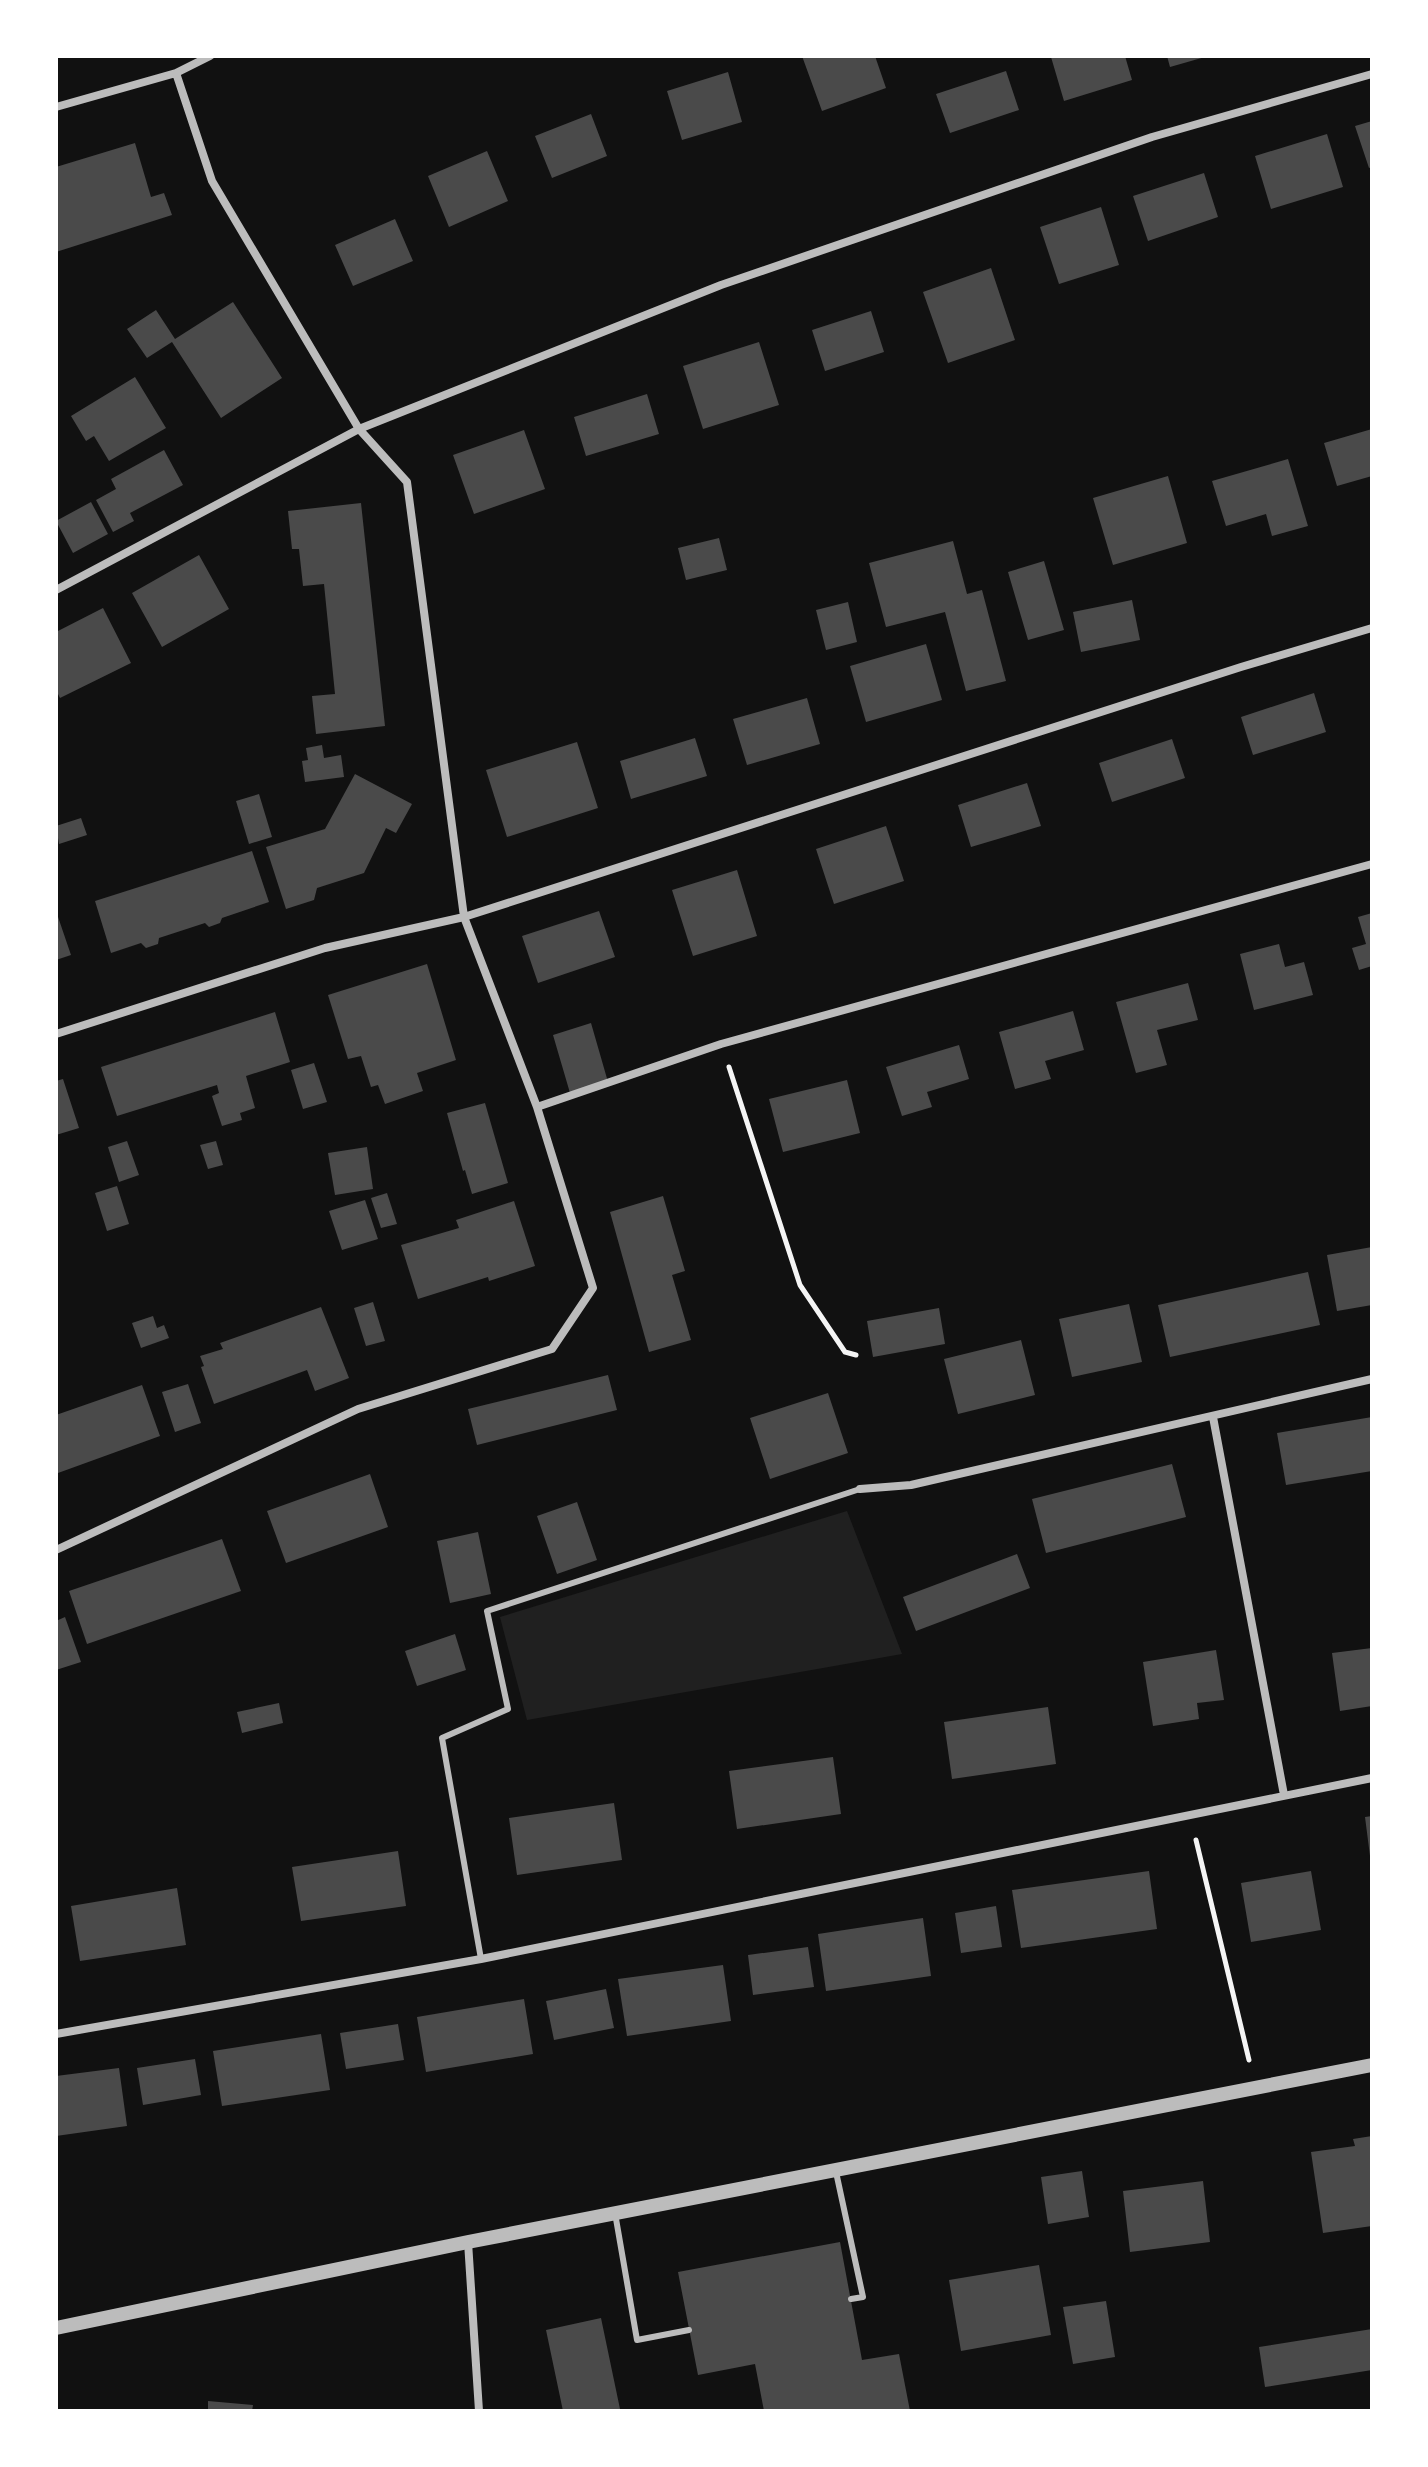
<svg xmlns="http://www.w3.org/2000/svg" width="1428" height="2467" font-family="'Fira Sans Condensed',sans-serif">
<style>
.green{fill:#202020}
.building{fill:#4a4a4a}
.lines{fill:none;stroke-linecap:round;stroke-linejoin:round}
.path{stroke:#f5f5f5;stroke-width:5}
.service{stroke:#bcbcbc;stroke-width:6}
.minor{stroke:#bcbcbc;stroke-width:8}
.tertiary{stroke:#bcbcbc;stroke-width:14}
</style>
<rect width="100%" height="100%" fill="#111"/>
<path class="green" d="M847,1511L902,1654L527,1720L500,1617Z"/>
<path class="building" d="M802,56H875L886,88L822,111Z
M1125,56L1132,80L1064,101L1051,57Z
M1167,56H1205V57L1170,67Z
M1006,71L1019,110L950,133L936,94Z
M728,72L742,122L682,140L667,91Z
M591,114L607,156L552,178L535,136Z
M1372,121V167L1369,168L1355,126Z
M1327,134L1343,187L1271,209L1255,156Z
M135,143L151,197L164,193L172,215L56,252V167Z
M487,151L508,201L449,227L428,176Z
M1204,173L1218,217L1148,241L1133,196Z
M1101,207L1119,265L1059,284L1040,227Z
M395,219L413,261L353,286L335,245Z
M991,268L1015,340L948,363L923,292Z
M233,302L282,378L221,418L172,342L147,358L127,329L156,310L175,339Z
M871,311L884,352L825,371L812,330Z
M759,342L779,405L703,429L683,366Z
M135,377L166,428L109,461L94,436L86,441L71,416Z
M647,394L659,434L586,456L574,417Z
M1372,429V476L1337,486L1324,443Z
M524,430L545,489L474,514L453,455Z
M164,450L183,485L130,513L134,521L113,532L96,500L116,489L111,479Z
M1288,459L1308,526L1272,536L1266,514L1226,526L1212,481Z
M1168,476L1187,543L1113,565L1093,498Z
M91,502L108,534L73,553L56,521Z
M361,503L385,726L316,734L312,696L335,694L324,584L303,586L299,549H292L288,511Z
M719,538L727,570L686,580L678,548Z
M953,541L967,594L982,590L1006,681L966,691L945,612L886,627L869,563Z
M199,555L229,609L162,647L132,593Z
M1044,561L1064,630L1028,640L1008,572Z
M1132,600L1140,640L1081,652L1073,612Z
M848,602L857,642L826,650L816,610Z
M103,608L131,663L60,698L56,690V632Z
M926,644L942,700L866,722L850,666Z
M1314,693L1326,732L1253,755L1241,717Z
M807,698L820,744L747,765L733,719Z
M695,738L707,776L631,799L620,761Z
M1172,739L1185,778L1112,802L1099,763Z
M577,742L598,808L507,837L486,770Z
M322,745L324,758L341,755L344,777L305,782L302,761L308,760L306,748Z
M355,774L412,804L396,833L386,828L364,873L317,888L314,900L286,909L266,847L325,829Z
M1027,783L1041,826L971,847L958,805Z
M259,794L272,837L249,844L236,801Z
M81,818L87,835L59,844L56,826Z
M886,826L904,881L834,904L816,849Z
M252,851L269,902L222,918L220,923L209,927L205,923L159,938L158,944L146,948L141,943L111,953L95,901Z
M737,870L757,936L693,956L672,890Z
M56,911L71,955L56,960Z
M599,911L615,957L538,983L522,936Z
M1372,913V966L1359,970L1352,948L1366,944L1358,917Z
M1279,944L1285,967L1304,962L1313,995L1254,1010L1240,954Z
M427,964L456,1060L417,1073L423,1091L385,1104L378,1085L371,1087L361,1056L348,1059L328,995Z
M1188,983L1198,1020L1157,1030L1167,1065L1136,1073L1116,1002Z
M1073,1011L1084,1050L1045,1061L1051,1079L1015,1089L999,1032Z
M275,1012L290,1062L246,1076L255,1108L240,1113L242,1120L222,1126L212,1096L219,1093L217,1085L117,1116L101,1067Z
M591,1023L608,1082L570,1093L553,1035Z
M959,1045L969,1079L927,1092L932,1107L902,1116L886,1067Z
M314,1063L327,1102L303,1109L291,1070Z
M63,1079L79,1128L56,1135V1081Z
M847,1080L860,1133L783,1152L769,1099Z
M485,1103L508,1183L472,1194L465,1170L463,1171L447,1113Z
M127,1141L139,1175L119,1182L108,1147Z
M216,1141L223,1165L208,1169L200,1145Z
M367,1147L373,1189L335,1195L328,1153Z
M117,1186L129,1224L107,1231L95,1193Z
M387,1193L397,1224L381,1228L371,1198Z
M663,1196L685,1271L672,1275L691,1340L649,1352L610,1212Z
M365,1200L378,1239L342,1250L329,1211Z
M514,1201L535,1266L489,1281L488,1277L418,1299L401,1245L459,1228L456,1220Z
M1372,1247V1305L1337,1311L1327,1255Z
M1308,1272L1320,1325L1170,1357L1158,1305Z
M373,1302L385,1341L366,1346L354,1308Z
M1129,1304L1142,1362L1072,1377L1059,1319Z
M321,1307L349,1378L315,1391L307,1370L214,1404L201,1367L204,1366L200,1356L223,1349L220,1343Z
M939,1308L945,1344L873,1357L867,1321Z
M153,1316L157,1328L164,1325L169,1338L141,1348L132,1323Z
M1021,1340L1035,1395L958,1414L944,1359Z
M608,1375L617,1410L477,1445L468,1409Z
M188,1384L201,1423L175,1432L162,1392Z
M142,1385L160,1436L58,1473L56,1415Z
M828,1393L848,1453L770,1479L750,1418Z
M1372,1417V1471L1286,1485L1277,1433Z
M1172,1464L1186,1517L1046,1553L1032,1499Z
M370,1474L388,1527L286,1563L267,1511Z
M577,1502L597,1560L557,1574L537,1516Z
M478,1532L491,1594L450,1603L437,1541Z
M222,1539L241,1591L87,1644L69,1591Z
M1017,1554L1030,1588L916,1631L903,1597Z
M65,1617L81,1662L56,1670V1621Z
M455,1634L466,1670L417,1686L405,1651Z
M1372,1648V1706L1340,1711L1332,1653Z
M1216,1650L1224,1700L1197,1703L1199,1719L1153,1726L1143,1662Z
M279,1703L283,1723L242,1733L237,1712Z
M1048,1707L1056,1764L952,1779L944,1722Z
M833,1757L841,1814L737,1829L729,1771Z
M614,1803L622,1860L517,1875L509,1818Z
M1372,1816V1856H1370L1365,1817Z
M398,1851L406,1906L301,1921L292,1867Z
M1149,1871L1157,1929L1021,1948L1012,1890Z
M1311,1871L1321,1930L1251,1942L1241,1883Z
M177,1888L186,1945L80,1961L71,1906Z
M996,1906L1002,1947L961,1953L955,1913Z
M923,1918L931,1976L826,1991L818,1934Z
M808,1947L814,1987L753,1995L748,1955Z
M723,1965L731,2021L627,2036L618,1979Z
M606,1989L614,2028L554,2040L546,2001Z
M524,1999L533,2054L426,2072L417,2017Z
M398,2024L404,2060L346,2069L340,2033Z
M321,2034L330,2090L222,2106L213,2051Z
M195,2059L201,2095L143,2105L137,2068Z
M119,2068L127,2126L56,2136V2076Z
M1372,2136V2226L1323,2233L1311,2152L1355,2146L1353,2139Z
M1082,2171L1089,2217L1048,2224L1041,2177Z
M1203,2181L1210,2242L1130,2252L1123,2191Z
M840,2242L862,2360L899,2354L910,2411H764L755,2364L698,2375L678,2272Z
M1039,2265L1051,2335L961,2351L949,2280Z
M1106,2301L1115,2357L1073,2364L1063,2307Z
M601,2318L620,2409L563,2411L546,2330Z
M1372,2329V2370L1265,2387L1259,2347Z
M208,2401L253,2405L252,2411H208Z"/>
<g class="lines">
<path class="path" d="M729,1067L800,1285L845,1352L856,1355
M1196,1840L1249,2060"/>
<path class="service" d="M481,1959L442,1738L508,1709L487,1611L860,1489
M836,2172L863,2297L851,2299
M615,2213L637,2340L689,2330"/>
<path class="minor" d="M56,107L176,73L210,56
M56,590L359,429L721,285L1152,137L1372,74
M56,1034L325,948L464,917L1241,667L1372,628
M537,1107L721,1044L1372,864
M1213,1417L1284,1795
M860,1489L911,1485L1372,1379
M56,1550L358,1409L552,1349L593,1288L537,1107L464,917L407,482L359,429L212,181L176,73
M56,2034L481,1959L1372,1778
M468,2242L479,2411"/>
<path class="tertiary" d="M56,2328L468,2242L1372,2065"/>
</g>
<rect width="1428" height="2467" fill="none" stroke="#ffffff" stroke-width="116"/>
</svg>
